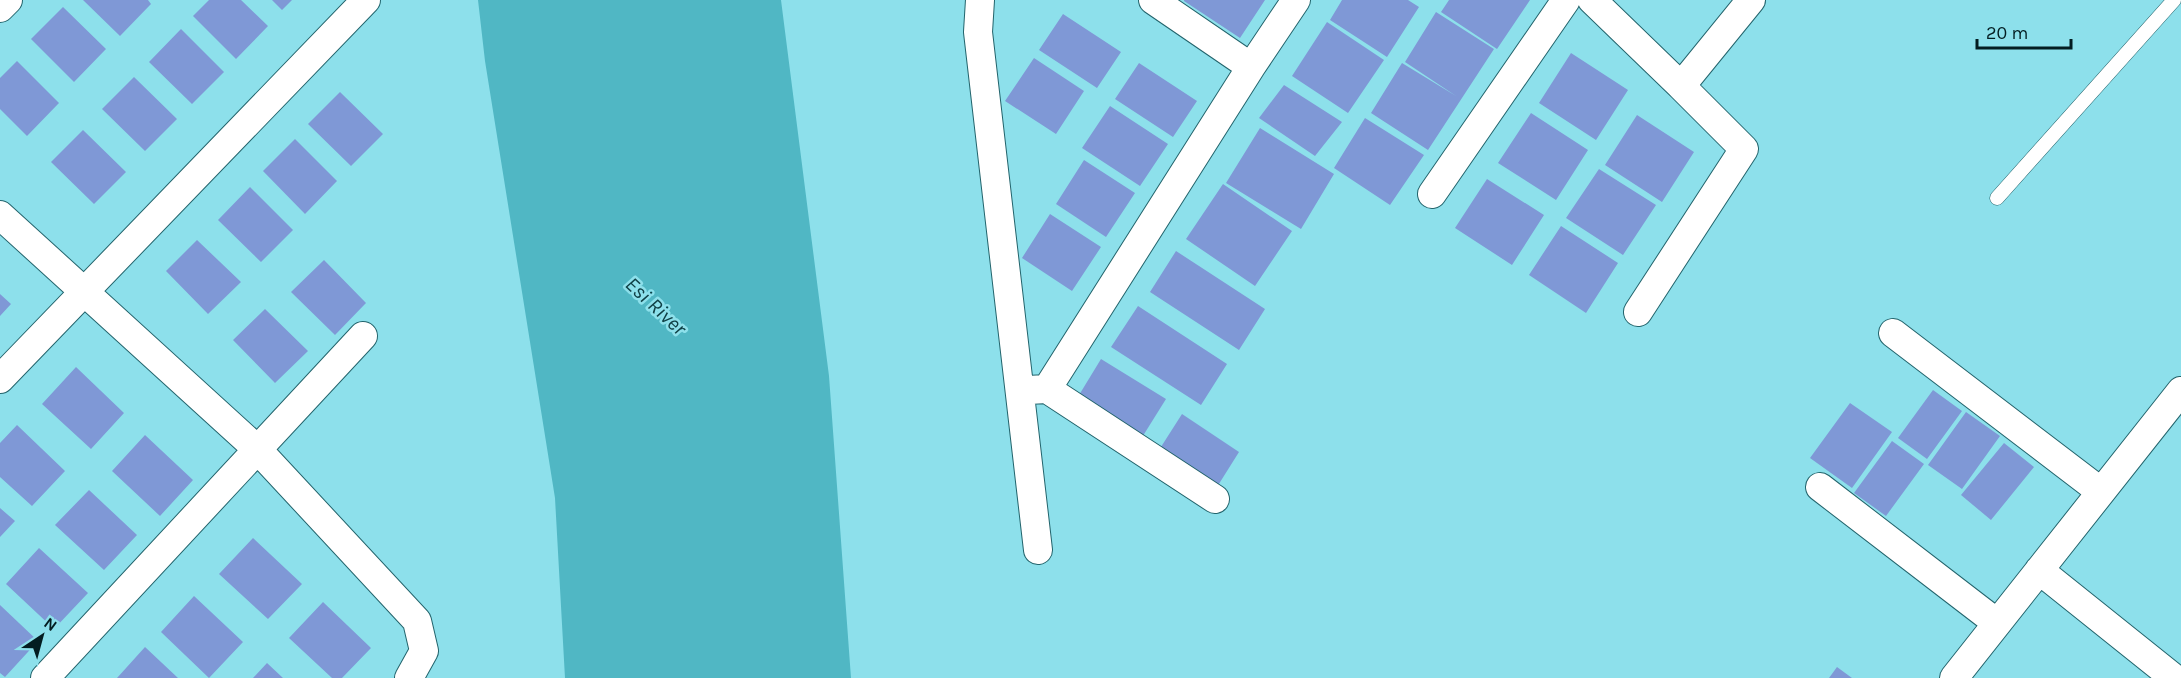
<svg xmlns="http://www.w3.org/2000/svg" width="2181" height="678" font-family="Karla,sans-serif">
<style>
.water{fill:#50b7c4}
.building{fill:#7f98d6}
.lines{fill:none;stroke-linecap:round;stroke-linejoin:round}
.service-casing{stroke:#23646c;stroke-width:15}
.minor-casing{stroke:#23646c;stroke-width:30}
.service{stroke:#fff;stroke-width:14}
.minor{stroke:#fff;stroke-width:28}
.labels{text-anchor:middle;dominant-baseline:central;stroke-width:5;stroke-linejoin:round;paint-order:stroke}
.water-label{font-size:21px;font-style:italic;fill:#104046;stroke:#8de0eb}
</style>
<rect width="100%" height="100%" fill="#8de0eb"/>
<path class="water" d="M478,0H781L829,376L851,678H565L555,498L485,61Z"/>
<path class="building" d="M83,0H148L151,4L120,36Z
M209,0H241L268,26L236,59L193,16Z
M272,0H292L282,10Z
M1184,0H1265L1240,38L1184,1Z
M1342,0H1408L1419,7L1387,57L1330,20Z
M1449,0H1530L1497,49L1441,12Z
M63,7L106,49L74,82L31,39Z
M1436,12L1494,49L1428,150L1371,113L1402,63L1456,96L1405,62Z
M1063,14L1121,52L1097,88L1039,50Z
M1327,22L1384,60L1348,113L1292,76Z
M181,29L224,72L192,104L149,62Z
M1571,53L1628,90L1596,140L1539,103Z
M1034,58L1084,91L1056,134L1005,101Z
M17,61L59,103L27,136L0,109V78Z
M1139,63L1197,101L1173,137L1115,99Z
M134,77L177,119L145,151L102,109Z
M1284,85L1342,122L1315,156L1259,118Z
M340,92L383,134L351,166L308,124Z
M1110,106L1168,144L1140,186L1082,148Z
M1531,113L1588,150L1556,200L1498,163Z
M1637,115L1694,152L1662,202L1605,165Z
M1365,118L1424,155L1390,205L1334,168Z
M1260,128L1334,174L1301,229L1226,183Z
M83,130L126,172L94,204L51,162Z
M295,139L337,181L305,214L263,171Z
M1084,160L1135,193L1106,237L1056,204Z
M1599,169L1656,205L1623,255L1566,218Z
M1487,179L1544,215L1512,265L1455,228Z
M1223,184L1292,231L1255,286L1186,239Z
M250,187L293,230L261,262L218,220Z
M1050,214L1101,247L1072,291L1022,258Z
M1561,226L1618,263L1586,313L1529,275Z
M197,240L241,282L208,314L166,271Z
M1176,251L1265,309L1239,350L1150,292Z
M324,260L366,303L335,335L291,292Z
M0,294L11,304L0,316Z
M1138,306L1227,364L1201,405L1111,347Z
M265,309L308,351L275,383L233,340Z
M1101,359L1166,399L1141,439L1076,400Z
M76,367L124,413L91,449L42,404Z
M1933,390L1962,411L1927,459L1898,438Z
M1850,403L1892,432L1852,488L1810,458Z
M1966,412L2000,436L1962,489L1928,465Z
M1182,414L1239,452L1217,487L1159,450Z
M17,425L65,471L32,506L0,477V443Z
M145,435L193,480L160,516L112,471Z
M1892,441L1924,464L1886,516L1854,493Z
M2004,443L2034,467L1991,520L1961,495Z
M89,490L137,535L104,570L55,525Z
M0,508L15,521L0,537Z
M253,538L302,584L268,619L219,574Z
M39,548L88,593L54,629L6,584Z
M194,596L243,642L209,678L161,632Z
M323,602L371,648L342,678H332L289,638Z
M0,605L38,641L5,677L0,673Z
M145,647L178,678H117Z
M267,663L283,678H253Z
M1837,667L1852,678H1829Z"/>
<g class="lines">
<defs>
<path id="service" d="M1997,198L2174,0"/>
<path id="minor" d="M980,0L978,32L1038,550
M1153,0L1251,67
M1592,0L1681,86L1751,0
M0,8L8,0
M1432,194L1566,0
M0,215L258,450L417,621L424,651L409,678
M1638,312L1744,149L1681,86
M1893,333L2100,491
M0,379L366,0
M1047,389L1251,67L1296,0
M1028,390L1047,389L1215,499
M1820,487L1997,623
M2039,570L2174,678
M45,678L363,336
M1954,678L2181,391"/>
</defs>
<use href="#service" class="service-casing"/>
<use href="#minor" class="minor-casing"/>
<use href="#service" class="service"/>
<use href="#minor" class="minor"/>
</g>
<g class="labels">
<g class="water-label">
<text transform="translate(656 306) rotate(43)">Esi River</text>
</g>
</g>
<g transform="translate(42 636) rotate(36)" stroke="#8de0eb" stroke-width="4.5" paint-order="stroke">
<path d="M0-4.5L10 22L0 15L-10 22Z" fill="#031d21"/>
<text y="-9" font-size="16" font-weight="bold" text-anchor="middle" fill="#031d21">N</text>
</g>
<path d="M1977 39v9h94v-9" fill="none" stroke="#031d21" stroke-width="3"/>
<text x="1986" y="39" font-size="18" fill="#031d21" stroke="#8de0eb" stroke-width="4.5" paint-order="stroke">20 m</text>
</svg>
